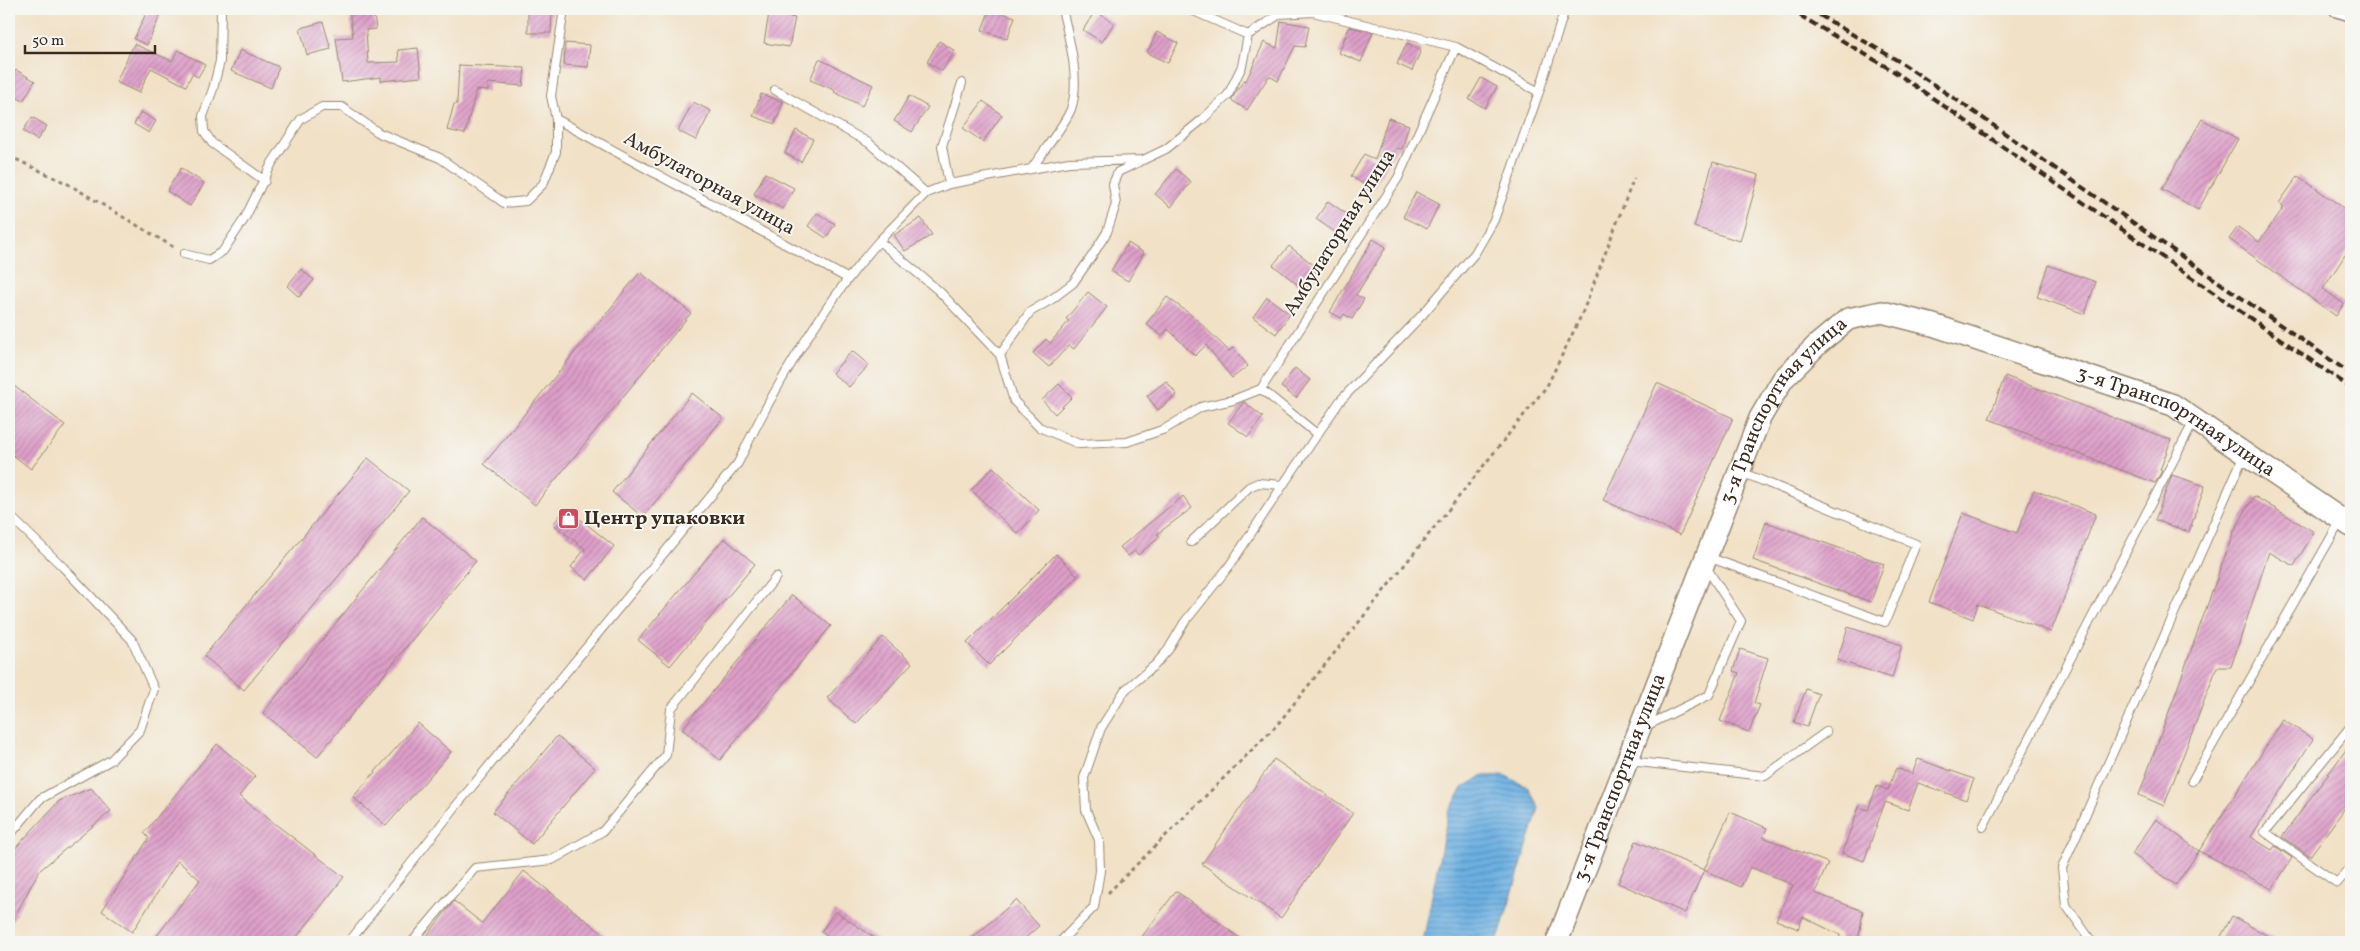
<svg xmlns="http://www.w3.org/2000/svg" width="2360" height="951" font-family="Vollkorn,serif">
<style>
.water{fill:url(#water-rules);stroke:#546d80}
.building{fill:url(#building-hatch)}
.lines{fill:none;stroke-linecap:round;stroke-linejoin:round}
.lane-casing{stroke:#968672;stroke-width:10}
.street-casing{stroke:#968672;stroke-width:18}
.secondary-casing{stroke:#968672;stroke-width:24}
.path{stroke:#968672;stroke-width:3;stroke-dasharray:4 4;stroke-linecap:butt}
.lane{stroke:#fff;stroke-width:8}
.street{stroke:#fff;stroke-width:15}
.secondary{stroke:#fff;stroke-width:21}
.rail{stroke:#3b2a1e;stroke-width:4;stroke-dasharray:8 4;stroke-linecap:butt}
.labels{text-anchor:middle;dominant-baseline:central;stroke-width:4;stroke-linejoin:round;paint-order:stroke}
.street-label{font-size:20px;fill:#3b2a1e;stroke:#f6f6f2}
.poi-label{font-size:20px;font-weight:bold;fill:#3b2a1e;stroke:#f6f6f2;text-anchor:start}
</style>
<defs>
<pattern id="water-rules" width="6" height="5" patternUnits="userSpaceOnUse" patternTransform="scale(1.25)"><rect width="6" height="5" fill="#6cb0e2"/><path d="M0 2.5h6" fill="none" stroke="#5a8fb7"/></pattern>
<pattern id="building-hatch" width="6" height="6" patternUnits="userSpaceOnUse" patternTransform="scale(1.25)"><rect width="6" height="6" fill="#de9fc9"/><path d="M-1 1l2-2M0 6l6-6M5 7l2-2" fill="none" stroke="#b582a3"/></pattern>
</defs>
<rect width="100%" height="100%" fill="#f6f6f2"/>
<filter id="ink" filterUnits="userSpaceOnUse"><feTurbulence type="fractalNoise" baseFrequency=".02" numOctaves="2"/><feDisplacementMap in="SourceGraphic" scale="10" xChannelSelector="R" yChannelSelector="G"/><feConvolveMatrix kernelMatrix="1 2 1 2 8 2 1 2 1" color-interpolation-filters="sRGB"/></filter>
<filter id="wash" filterUnits="userSpaceOnUse"><feTurbulence type="fractalNoise" baseFrequency=".0096" numOctaves="4" result="noise"/><feDisplacementMap in="SourceGraphic" scale="20" xChannelSelector="R" yChannelSelector="G"/><feGaussianBlur stdDeviation="1.12" result="paint"/><feColorMatrix in="noise" values="0 0 0 0 0 0 0 0 0 0 0 0 0 0 0 0 0 1.4 0 .05"/><feComposite in="paint" operator="in"/></filter>
<g filter="url(#wash)">
<rect width="100%" height="100%" fill="#f1e1c6"/>
<path class="water" d="M1504,775L1529,788L1539,808L1497,942H1423L1448,813L1463,788L1482,776Z"/>
<g id="blocks">
<path class="building" d="M148,9H163L147,45L134,39Z
M349,9H373L376,29L366,30L368,63L399,62L398,50L418,48L421,77L381,81V77L342,82L336,38L353,37Z
M528,9H552L551,33H528Z
M990,9L1015,17L1007,39L982,30Z
M1095,11L1114,23L1102,42L1083,30Z
M769,13L795,18L789,47L764,43Z
M1281,21L1309,26L1305,47L1295,46L1278,81L1269,76L1247,110L1231,100L1244,80L1246,81L1264,42L1277,48Z
M323,22L331,49L307,55L300,28Z
M1349,27L1373,32L1361,62L1339,53Z
M1157,32L1178,43L1168,63L1147,53Z
M939,41L955,51L942,71L927,62Z
M565,43L590,45L588,67L564,65Z
M1407,43L1421,50L1412,71L1397,64Z
M134,44L172,61L178,50L205,65L198,77L192,74L186,86L151,68L139,93L116,82Z
M240,50L279,67L271,88L231,71Z
M819,59L873,85L862,106L834,92L835,90L810,80Z
M459,65L525,68L523,86L488,83V91L476,90L465,134L447,130L454,104H457Z
M16,70L35,81L23,101L9,93V83Z
M1481,78L1497,87L1485,108L1469,99Z
M761,94L783,102L775,124L753,116Z
M909,96L928,107L912,132L894,121Z
M983,101L1002,115L983,142L963,128Z
M693,102L711,111L696,140L678,131Z
M141,112L156,121L149,133L134,124Z
M32,117L47,126L37,140L23,131Z
M1388,118L1409,125L1402,149L1397,148L1370,192L1365,190L1366,186L1351,176L1364,154L1375,160Z
M2202,119L2238,139L2198,210L2162,189Z
M796,130L813,139L801,162L785,153Z
M1713,162L1759,175L1740,241L1694,227Z
M181,168L204,183L190,206L167,191Z
M1176,169L1191,182L1171,207L1155,194Z
M765,173L794,188L783,209L754,194Z
M2298,176L2351,213V246L2323,289L2344,304L2336,316L2229,239L2238,227L2259,242L2284,207L2279,203Z
M1416,192L1439,204L1427,229L1403,217Z
M1328,201L1355,220L1342,237L1316,219Z
M817,213L835,224L826,238L808,226Z
M921,218L932,235L905,251L894,235Z
M1373,239L1386,247L1356,295L1364,299L1352,319L1344,314L1341,318L1330,312Z
M1128,243L1144,253L1128,281L1111,271Z
M1289,246L1319,269L1303,289L1273,265Z
M2048,265L2096,282L2085,314L2037,297Z
M301,269L314,280L299,297L287,286Z
M640,272L691,313L535,505L484,464Z
M1088,292L1107,307L1074,349L1069,345L1049,367L1033,353L1046,339L1050,343L1069,321L1066,319Z
M1167,297L1194,317L1229,351L1233,348L1248,366L1232,378L1206,345L1195,356L1168,329L1162,336L1146,324Z
M1267,297L1290,314L1276,334L1253,317Z
M852,351L869,365L849,387L832,373Z
M1295,368L1310,380L1296,398L1281,387Z
M2005,376L2171,440L2160,470L2162,471L2155,483L1989,419Z
M1166,381L1177,395L1158,410L1147,396Z
M1657,383L1733,418L1680,535L1603,500Z
M1059,384L1072,397L1055,414L1042,400Z
M14,386L65,425L31,469L9,452V393Z
M692,393L723,418L643,517L612,492Z
M1244,402L1263,417L1248,437L1228,423Z
M368,458L409,491L244,690L204,656Z
M993,467L1039,510L1018,534L971,490Z
M2172,475L2205,486L2189,532L2155,520Z
M2034,490L2096,514L2051,632L1978,604L1973,619L1929,602L1963,513L2017,533Z
M1183,496L1192,508L1157,534L1160,537L1138,555L1135,551L1128,556L1120,547Z
M2254,496L2314,532L2294,566L2269,552L2231,667H2217L2164,806L2139,795L2234,531Z
M566,508L614,546L587,580L571,567L585,549L553,524Z
M422,517L476,561L317,757L263,713Z
M1766,522L1884,564L1871,602L1753,560Z
M724,538L755,564L670,666L638,640Z
M1056,554L1078,576L989,665L967,643Z
M792,595L831,626L720,760L682,729Z
M1848,627L1902,645L1892,678L1837,660Z
M883,637L912,663L856,724L827,698Z
M1740,649L1768,658L1754,703L1760,705L1749,732L1720,721L1739,673L1733,671Z
M1806,689L1819,694L1807,727L1794,722Z
M2283,720L2313,739L2251,837L2272,850L2275,846L2292,858L2272,889L2199,851Z
M418,723L451,752L386,826L353,797Z
M557,736L595,768L532,844L493,812Z
M2351,743V800L2310,856L2282,837Z
M217,744L255,776L239,796L344,877L293,942H152L200,880L178,861L132,932L102,911L149,838L144,833Z
M1274,759L1353,813L1281,918L1202,864Z
M1918,759L1974,779L1966,800L1918,783L1908,810L1885,802L1864,861L1842,853L1859,807L1868,810L1877,786L1888,790L1896,768L1912,774Z
M91,788L111,811L39,871L9,927V855L59,801Z
M1730,812L1767,828L1763,837L1828,863L1815,893L1863,911L1858,942H1839L1840,935L1803,917L1798,929L1776,920L1793,885L1750,867L1741,887L1704,870Z
M2156,819L2199,851L2176,885L2132,854Z
M1636,841L1704,870L1685,913L1618,883Z
M524,871L613,942H422L454,901L482,923Z
M1176,891L1245,942H1138Z
M1016,900L1039,926L1021,942H968Z
M835,911L881,942H836L821,932Z
M2232,916L2279,942H2218Z"/>
</g>
</g>
<g filter="url(#ink)">
<use href="#blocks" fill-opacity="0" stroke="#968672" stroke-width="1"/>
<g class="lines">
<defs>
<path id="lane" d="M221,9L220,61L213,89L203,116L204,131L212,143L265,181
M1189,9L1248,35
M1456,47L1539,92
M775,90L869,143L926,193
M556,119L551,96L564,9
M1032,168C1042,153 1066,123 1071,109C1081,80 1069,38 1062,9
M949,184L942,146L962,83
M184,254L209,260L223,251L245,218L272,163L301,119L322,107H342L379,133L440,158L504,203L526,201L543,184L556,152V119L847,278
M1000,355L1030,312L1052,299L1073,283L1092,256L1107,232L1116,204L1113,184L1118,172L1139,162
M1261,389L1317,434
M9,515L63,567L132,640L154,689L140,730L111,760L40,799L9,836
M1191,542L1249,487L1258,483L1283,485L1340,401L1423,314L1475,253L1494,220L1539,92L1565,9
M1708,557L1885,622L1916,544L1741,472
M1646,726L1709,695L1741,621L1706,567
M2351,726L2265,832L2337,883L2351,867
M1629,761L1765,776L1826,732
M2192,781L2341,520
M1983,827L2194,421
M349,942L456,806L738,463C775,386 823,305 879,241L939,291L1000,355L1014,401L1039,427L1079,444L1127,442L1165,429L1201,407L1233,400L1261,389L1398,178L1456,47L1313,12L1280,14L1248,35L1242,66L1228,95L1203,119L1166,149L1143,160L1069,162L949,184L926,193L879,241
M412,942L475,868L552,860L603,831L666,755L671,709L776,577
M1060,942L1094,907L1100,871L1099,840L1086,810L1084,778L1101,728L1125,690L1155,665L1168,650L1184,623L1230,565L1283,485
M2092,942L2066,905L2062,868L2244,455"/>
<path id="street" d="M2337,9L2351,13"/>
<g id="secondary">
<path id="s1" d="M1557,942L1760,418L1783,379L1818,344L1848,319L1882,312L1933,325L2173,405L2351,526"/>
</g>
</defs>
<use href="#lane" class="lane-casing"/>
<use href="#street" class="street-casing"/>
<use href="#secondary" class="secondary-casing"/>
<path class="path" d="M9,156L68,184L175,248
M1108,893L1277,725L1547,386L1582,314L1634,178"/>
<use href="#lane" class="lane"/>
<use href="#street" class="street"/>
<use href="#secondary" class="secondary"/>
<path class="rail" d="M1789,9L1895,72L2351,388
M1809,9L1900,62L1967,107L2351,374"/>
</g>
</g>
<defs>
<symbol id="shop-square" viewBox="-11 -11 22 22"><rect x="-9" y="-9" width="18" height="18" rx="4" fill="#d1495b" stroke="#f6f6f2"/><path d="M-5-2.5h2.3a2.7 3.5 0 0 1 5.4 0H5L5.5 6h-11ZM-1.5-2.5h3a1.5 2.3 0 0 0-3 0Z" fill="#fff"/></symbol>
</defs>
<g fill-rule="evenodd">
<use href="#shop-square" x="556" y="506" width="25" height="25"/>
</g>
<g class="labels">
<g class="street-label">
<text transform="translate(709 184) rotate(29)">Амбулаторная улица</text>
<text transform="translate(1340 233) rotate(-58)">Амбулаторная улица</text>
<text stroke="none"><textPath href="#s1" startOffset="581">3-я Транспортная улица</textPath></text>
<text stroke="none"><textPath href="#s1" startOffset="1046">3-я Транспортная улица</textPath></text>
<text stroke="none"><textPath href="#s1" startOffset="176">3-я Транспортная улица</textPath></text>
</g>
<g class="poi-label">
<text x="584" y="519">Центр упаковки</text>
</g>
</g>
<rect width="2360" height="951" fill="none" stroke="#f6f6f2" stroke-width="30"/>
<path d="M25 45v8h130v-8" fill="none" stroke="#3b2a1e" stroke-width="2.5"/>
<text x="32" y="45" font-size="15" fill="#3b2a1e" stroke="#f6f6f2" stroke-width="4" paint-order="stroke">50 m</text>
</svg>
